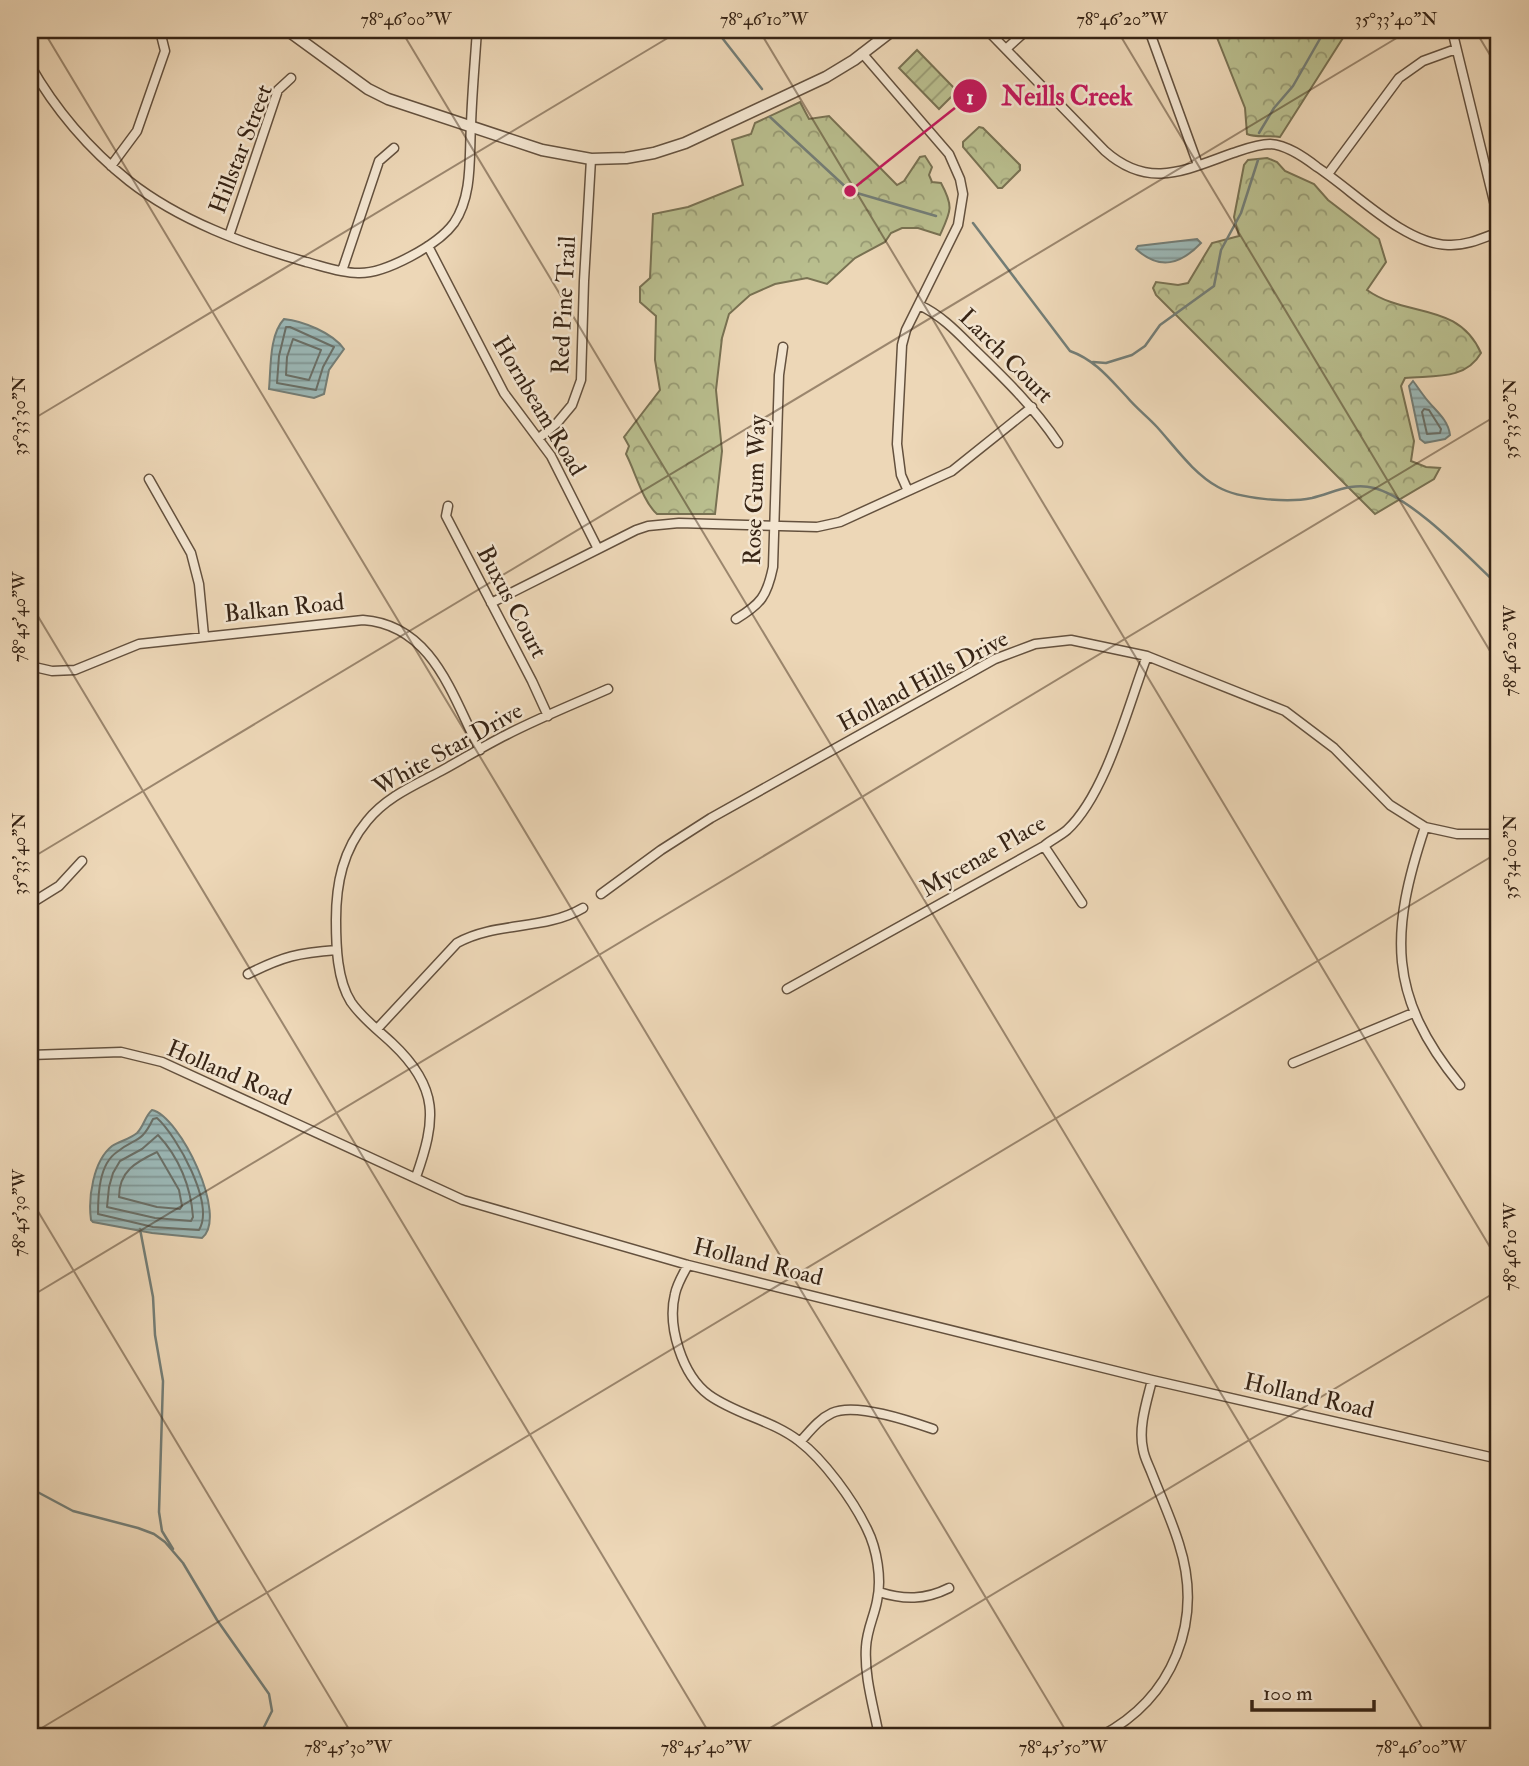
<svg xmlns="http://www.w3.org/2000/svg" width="1529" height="1766" font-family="'IM FELL Double Pica',serif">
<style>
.forest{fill:url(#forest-crowns);stroke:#787152;stroke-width:2}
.garden{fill:url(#garden-furrows);stroke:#787152;stroke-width:2}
.water{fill:url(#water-rules);stroke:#737d76;stroke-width:2}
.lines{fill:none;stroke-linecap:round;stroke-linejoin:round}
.shore{stroke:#696e66;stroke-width:2}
.stream{stroke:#737d76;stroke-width:2.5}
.minor-casing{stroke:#64513e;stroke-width:11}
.tertiary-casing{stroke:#64513e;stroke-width:13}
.minor{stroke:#f3e5d0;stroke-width:8}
.tertiary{stroke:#f3e5d0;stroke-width:10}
.ticks{fill:none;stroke:#372415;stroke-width:2;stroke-opacity:0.45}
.labels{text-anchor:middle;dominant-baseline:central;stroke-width:5;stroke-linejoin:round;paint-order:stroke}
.street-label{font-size:24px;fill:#372415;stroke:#f3e5d0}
.leader{fill:none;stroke:#c2185b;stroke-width:2.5}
.callout-dot{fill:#c2185b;stroke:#f3e5d0;stroke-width:2.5}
.mark-label{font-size:21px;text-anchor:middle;font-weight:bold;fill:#fff}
.callout-label{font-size:26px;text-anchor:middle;font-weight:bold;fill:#c2185b;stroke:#f3e5d0;stroke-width:5;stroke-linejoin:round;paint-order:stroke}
.neatline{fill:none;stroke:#372415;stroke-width:2.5}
.ticks-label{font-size:18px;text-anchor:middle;fill:#372415}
</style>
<defs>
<pattern id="forest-crowns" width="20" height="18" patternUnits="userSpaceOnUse" patternTransform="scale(1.75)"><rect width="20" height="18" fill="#b9be8e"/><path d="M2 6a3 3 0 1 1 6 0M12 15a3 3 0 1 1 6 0" fill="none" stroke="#979a73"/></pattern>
<pattern id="garden-furrows" width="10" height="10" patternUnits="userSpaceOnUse" patternTransform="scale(1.75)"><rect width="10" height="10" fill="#b9be8e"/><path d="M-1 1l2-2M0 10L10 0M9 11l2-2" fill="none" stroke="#979a73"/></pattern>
<pattern id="water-rules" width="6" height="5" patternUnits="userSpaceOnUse" patternTransform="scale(1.75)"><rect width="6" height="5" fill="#9bb8b7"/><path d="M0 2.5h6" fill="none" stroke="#7f9594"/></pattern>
</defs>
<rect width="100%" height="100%" fill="#edd7b7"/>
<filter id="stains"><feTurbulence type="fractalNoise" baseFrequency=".00286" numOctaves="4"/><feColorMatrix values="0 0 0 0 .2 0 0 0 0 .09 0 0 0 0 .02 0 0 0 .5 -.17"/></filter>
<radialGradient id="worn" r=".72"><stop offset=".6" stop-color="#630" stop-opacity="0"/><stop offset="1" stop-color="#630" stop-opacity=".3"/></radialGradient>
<path class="forest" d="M1214,30H1348L1280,137C1269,135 1255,138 1247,134L1245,108Z
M800,102L809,119L829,116L897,185L904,181L920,157L925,156L932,167L929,175L932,182L941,183C954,207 951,211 940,235L918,228H902L891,233L885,242L855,258L827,284L807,278L775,284L750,295L729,314L722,338L716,390L722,451L715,514H657C643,502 635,471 626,454L629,446L624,437L660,390L655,360L656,316L640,302V287L650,278L653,214L688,207L743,185L732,140L751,134L755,123Z
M979,127L983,128L1020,165V170L1002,188H998L963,147V142Z
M1267,158L1277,162L1285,171L1314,184L1328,200L1379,239L1386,262L1367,290C1406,318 1458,301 1481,353C1465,381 1432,375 1405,378L1401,386L1414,441L1411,461L1426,467L1440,468L1434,479L1375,514L1156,295L1153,288L1156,282L1178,285L1188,283L1212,243L1239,236L1234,217L1244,165L1248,160Z"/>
<path class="garden" d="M917,50L957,91L939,109L899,68Z"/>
<path class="water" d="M1197,239L1201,243C1181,264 1160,271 1136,249L1138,246Z
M284,319C303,321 333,333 344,349L329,370L324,394L314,398L269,389C271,368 269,335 284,319Z
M1413,381C1417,386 1420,391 1424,396C1433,409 1448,418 1450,435L1445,439L1425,443L1420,439L1409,386Z
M152,1110C180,1116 229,1217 202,1238L152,1233L93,1222L91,1220C88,1198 93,1161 112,1146C120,1141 130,1139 137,1133C144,1126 145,1116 152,1110Z"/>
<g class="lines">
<path class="shore" d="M286,327H290L334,347L323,367L316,390L277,383L279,356Z
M293,339L321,350L309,380L286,375L287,357Z
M1424,409L1429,410L1441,429L1440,433L1427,434L1422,412Z
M153,1119L157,1118C177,1136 215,1204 199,1230L153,1227L98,1214C98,1195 99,1164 117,1152C136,1137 141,1144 153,1119Z
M158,1135C179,1157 191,1187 193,1217L191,1221L155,1218L107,1207L109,1187L113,1173L120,1161L142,1149Z
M157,1152L179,1190L182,1206L180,1209L157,1207L119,1197C119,1171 136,1162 157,1152Z"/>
<path class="stream" d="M716,30L762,89
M770,117L850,191L936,216
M1259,133L1274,108L1293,86L1325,30
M973,223L1070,351C1095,360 1109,378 1127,397C1136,408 1148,417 1157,427C1176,448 1193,473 1218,487C1239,499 1288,503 1312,498C1333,493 1351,482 1374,488C1413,498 1469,558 1499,586
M1093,362L1106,363L1132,355L1145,346L1160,325L1214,286L1221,250L1241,213L1258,160
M140,1229L153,1297L155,1335L163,1381L159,1512L162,1531L173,1549
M30,1488L73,1511L138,1528L154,1534L165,1542L183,1563L217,1620L269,1694L272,1711L262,1731
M245,1736C264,1730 280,1729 298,1736"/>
<defs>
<path id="minor" d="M987,30L1105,151C1149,190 1185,170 1233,153C1245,149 1258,144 1270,144C1287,145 1304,157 1317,167C1354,191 1404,244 1448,245C1466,246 1483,238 1499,232
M1149,30L1198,165
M1452,30L1499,222
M1006,49L1027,30
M862,53L949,154L960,179L963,194L958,225L906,330L902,345L897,444L901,475L908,491
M30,65C55,109 89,149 129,181C180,221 244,244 306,262C322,266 340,273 358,273C385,274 438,245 454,223C473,195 469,157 471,125C472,93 475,61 477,30
M111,166L137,131L165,51L160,31
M1328,174L1399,78L1423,61L1456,49
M229,236L278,90L291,78
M428,246L504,393L551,456L598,549
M342,271L379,161L394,148
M919,305C941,315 957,332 974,349C1005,379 1034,407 1058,443
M539,438L557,423L572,405L581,380L584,281L591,159
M149,479L191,553L199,584L204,636
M448,506L446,516L532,681L548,716
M491,603L636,530L648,526L679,523L817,527L840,522L952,471L1032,407
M736,619C761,604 767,596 773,567L779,375L783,347
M30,666L52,671L75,670L139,644L363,620C433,625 452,696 480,750
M1425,827C1390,932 1387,996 1460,1085
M1044,846L1082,903
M601,894L661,850L711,818L995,659L1035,644L1071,640L1147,656L1285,711L1334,748L1390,805L1425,827L1457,834H1499
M30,904L59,886L82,861
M248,974C284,956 298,953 337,950
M787,989L1044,846C1051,840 1060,836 1067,830C1106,794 1128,706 1147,656
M377,1029L457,943C497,921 544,931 583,908
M30,1055L121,1052L162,1062L463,1200L688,1265L1152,1380L1499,1459
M1293,1063L1413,1013
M416,1177C436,1120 440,1088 392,1043C378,1030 362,1018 351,1002C337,980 336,946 336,920C336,883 343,850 367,821C386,797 415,785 441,771C463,759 484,746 506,735C539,718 574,704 608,689
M688,1265C683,1274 677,1284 675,1294C667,1326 682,1375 709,1395C737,1415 772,1420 799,1441C824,1460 853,1500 867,1529C877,1549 882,1579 877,1601C874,1617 867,1629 866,1647C864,1677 874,1708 879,1736
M800,1442C810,1431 819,1419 832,1413C855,1402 910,1421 933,1429
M879,1592C904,1600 925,1600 949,1588
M1101,1736C1173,1698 1204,1622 1179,1544C1172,1521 1161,1497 1152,1474C1149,1466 1144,1457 1143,1449C1138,1427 1147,1401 1152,1380"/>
<path id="tertiary" d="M287,30L368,89L388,99L542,150L591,159L626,158L654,153L685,143L826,77L854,60L893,30"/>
</defs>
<use href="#minor" class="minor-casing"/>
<use href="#tertiary" class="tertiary-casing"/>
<use href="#minor" class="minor"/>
<use href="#tertiary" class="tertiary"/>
</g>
<path class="ticks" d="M43,30L1069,1736M401,30L1427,1736M759,30L1499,1262M1117,30L1499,666M1475,30L1499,70M30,421L681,30M30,603L711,1736M30,859L1410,30M30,1198L353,1736M30,1297L1499,414M30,1735L1499,852M757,1736L1499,1290M1486,1736L1499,1728"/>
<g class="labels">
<g class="street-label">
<text transform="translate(241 149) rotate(-69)">Hillstar Street</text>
<text transform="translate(564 305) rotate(-87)">Red Pine Trail</text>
<text transform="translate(1006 356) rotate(45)">Larch Court</text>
<text transform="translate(539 406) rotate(59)">Hornbeam Road</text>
<text transform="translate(755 490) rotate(-88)">Rose Gum Way</text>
<text transform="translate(512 602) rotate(62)">Buxus Court</text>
<text transform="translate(284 608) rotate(-6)">Balkan Road</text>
<text transform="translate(923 681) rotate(-28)">Holland Hills Drive</text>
<text transform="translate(448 749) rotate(-29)">White Star Drive</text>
<text transform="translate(983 856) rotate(-30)">Mycenae Place</text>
<text transform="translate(229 1073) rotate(23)">Holland Road</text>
<text transform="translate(758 1262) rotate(14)">Holland Road</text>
<text transform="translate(1309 1396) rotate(13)">Holland Road</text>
</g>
</g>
<path class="leader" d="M850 191L970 96"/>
<g class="callout-dot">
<circle cx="850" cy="191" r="7"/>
<circle cx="970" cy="96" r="18"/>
</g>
<g class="mark-label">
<text x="970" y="104">1</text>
</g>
<g class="callout-label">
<text x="1067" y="105">Neills Creek</text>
</g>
<rect width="1529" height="1766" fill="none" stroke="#edd7b7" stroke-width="77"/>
<path d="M1252 1700v10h122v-10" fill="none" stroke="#372415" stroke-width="3.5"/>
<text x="1263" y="1700" font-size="21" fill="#372415" stroke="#f3e5d0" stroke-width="5" paint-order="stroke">100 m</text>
<rect x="38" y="38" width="1452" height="1690" class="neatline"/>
<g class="ticks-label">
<text x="406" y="25">78°46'00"W</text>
<text x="764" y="25">78°46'10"W</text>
<text x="1122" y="25">78°46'20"W</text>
<text x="1396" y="25">35°33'40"N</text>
<text transform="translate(19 416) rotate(-90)" y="6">35°33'30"N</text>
<text transform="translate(1510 419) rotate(-90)" y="6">35°33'50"N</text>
<text transform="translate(19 617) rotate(-90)" y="6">78°45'40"W</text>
<text transform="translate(1510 651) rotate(-90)" y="6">78°46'20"W</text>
<text transform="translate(19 854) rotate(-90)" y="6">35°33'40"N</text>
<text transform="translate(1510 857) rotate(-90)" y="6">35°34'00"N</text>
<text transform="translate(19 1213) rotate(-90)" y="6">78°45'30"W</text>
<text transform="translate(1510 1247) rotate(-90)" y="6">78°46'10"W</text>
<text x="348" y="1753">78°45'30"W</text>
<text x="706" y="1753">78°45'40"W</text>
<text x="1063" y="1753">78°45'50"W</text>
<text x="1421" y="1753">78°46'00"W</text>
</g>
<rect width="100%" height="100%" filter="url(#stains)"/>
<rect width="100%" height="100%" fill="url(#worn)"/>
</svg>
